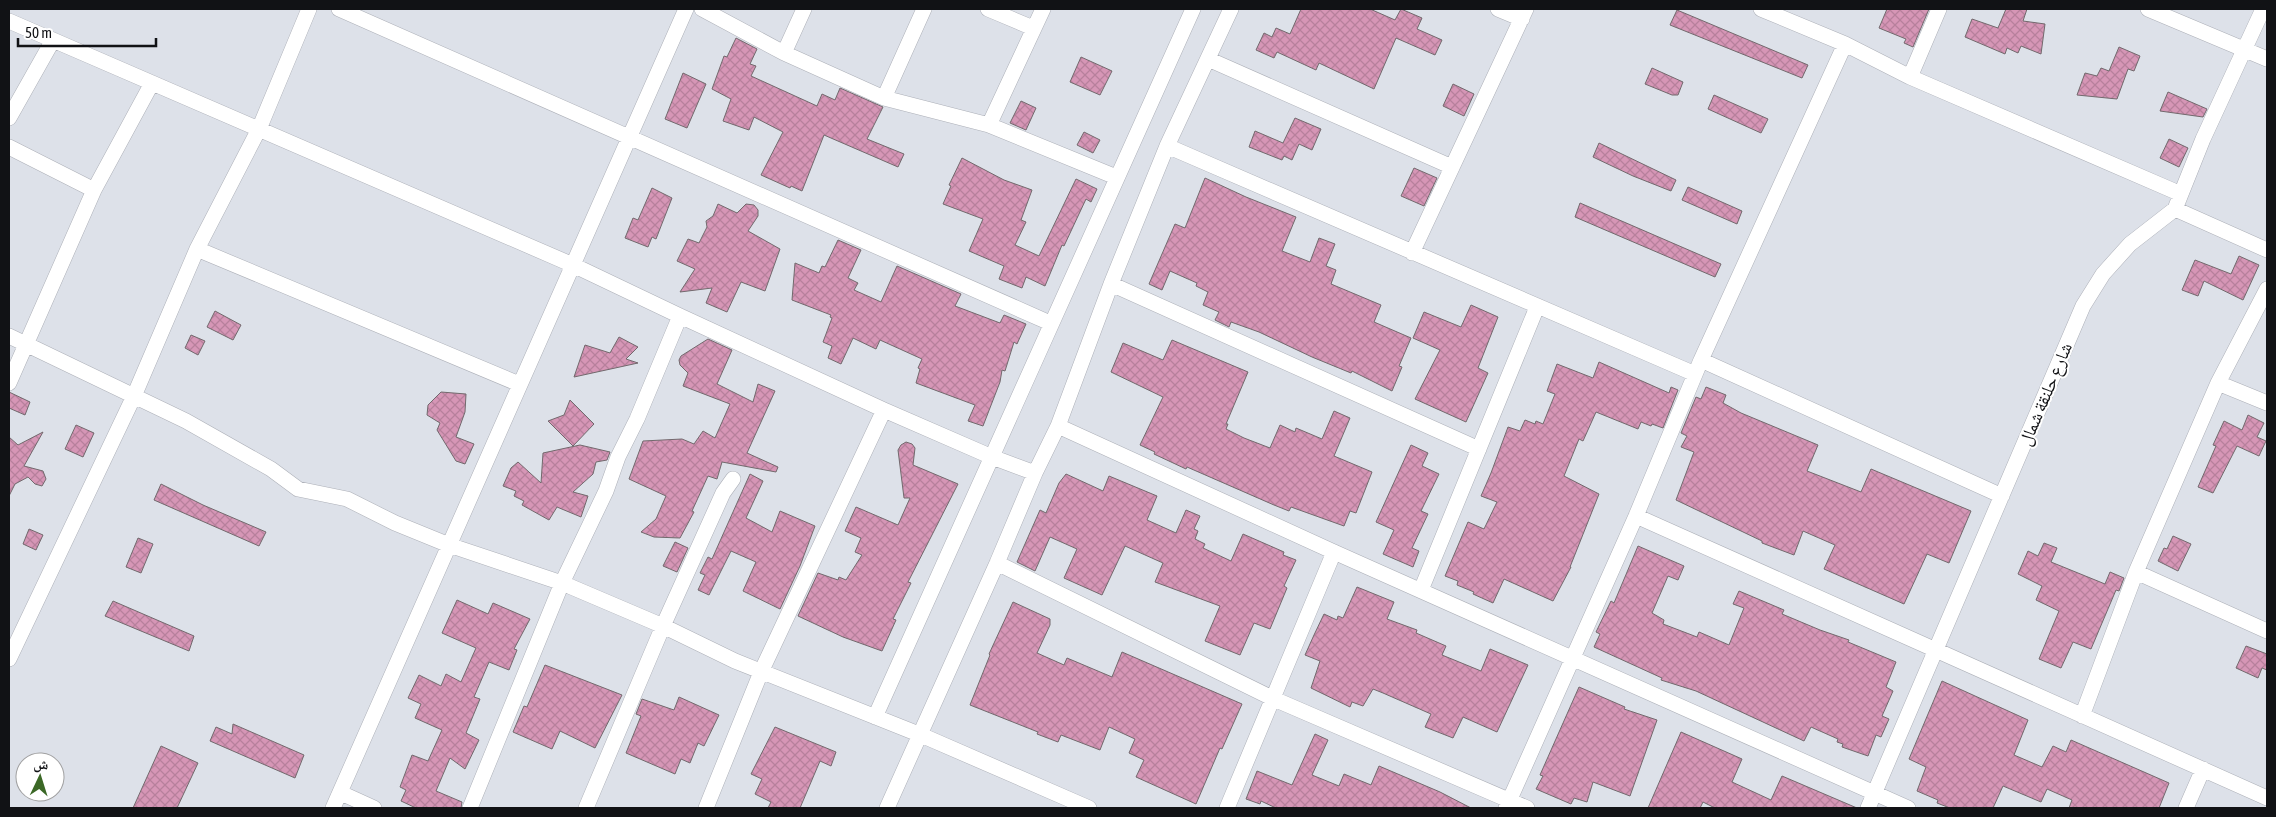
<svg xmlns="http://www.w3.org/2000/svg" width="2276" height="817" font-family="'Asap Condensed','Noto Naskh Arabic',sans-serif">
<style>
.building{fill:url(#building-cross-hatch);stroke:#72696d}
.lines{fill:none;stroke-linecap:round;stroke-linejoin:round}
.minor-casing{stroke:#adb0b8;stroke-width:16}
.minor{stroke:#fff;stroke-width:15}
.labels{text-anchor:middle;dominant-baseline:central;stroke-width:4;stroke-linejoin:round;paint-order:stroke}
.street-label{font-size:18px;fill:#111215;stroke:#fff}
</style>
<defs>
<pattern id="building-cross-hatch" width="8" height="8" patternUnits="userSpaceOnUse" patternTransform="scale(1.25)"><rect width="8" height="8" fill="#d696b6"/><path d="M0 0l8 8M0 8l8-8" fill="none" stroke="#b7809c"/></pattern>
</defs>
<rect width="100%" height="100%" fill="#dde1e9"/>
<path class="building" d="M1301,9H1370L1395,20L1401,9L1422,18L1417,29L1442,40L1435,55L1396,38L1374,89L1319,63L1316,70L1277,52L1274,58L1256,50L1264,33L1272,37L1276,28L1290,34Z
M1887,9H1929L1913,47L1904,43L1906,39L1879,28Z
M2006,9H2027L2023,21L2045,24L2041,54L2021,46L2018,53L2007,48L2005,54L1965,37L1972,19L1998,28Z
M1677,10L1808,65L1802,78L1670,25Z
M736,38L757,49L750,64L756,66L751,76L817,106L822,94L835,100L840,88L883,107L867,139L904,154L898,167L824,135L802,191L791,186L790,188L761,175L783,132L754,117L749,130L723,121L731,99L712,89L724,56L727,57Z
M2119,47L2140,56L2134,71L2128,69L2117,99L2077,95L2085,73L2097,76L2101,68L2109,71Z
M1081,57L1112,71L1100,95L1070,82Z
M1652,68L1683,82L1678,95H1672L1645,84Z
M683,73L706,84L687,128L665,119Z
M1453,84L1474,94L1464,116L1443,106Z
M2168,92L2207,109L2203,117L2160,111Z
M1714,95L1768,119L1761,133L1708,109Z
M1021,101L1036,108L1026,130L1010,123Z
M1295,118L1321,129L1312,150L1299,144L1292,160L1284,156L1282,160L1249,147L1255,131L1283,143Z
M1084,132L1100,140L1093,153L1077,145Z
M2169,139L2188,148L2179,167L2160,158Z
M1599,143L1676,180L1671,191L1633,176L1593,157Z
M962,158L1004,180L1032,190L1021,220L1026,222L1015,245L1039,256L1076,179L1097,189L1091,202L1086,199L1064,246L1062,245L1045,286L1026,277L1022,288L999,279L1004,266L969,251L983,219L943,204L951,186L949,185Z
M1414,168L1437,178L1424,206L1401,196Z
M1205,178L1246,197L1296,217L1282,251L1310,262L1319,238L1335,244L1326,266L1336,270L1331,284L1381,305L1374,322L1411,338L1399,366L1402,367L1392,391L1352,371L1351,373L1312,357L1259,332L1231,322L1229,327L1215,320L1219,312L1203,305L1208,292L1196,286L1197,283L1170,271L1162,290L1149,284L1175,224L1185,228Z
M1688,187L1742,211L1737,224L1682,200Z
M652,188L672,198L656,239L652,237L648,247L625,238L633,218L638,220Z
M1580,203L1721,264L1715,277L1575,217Z
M718,204L737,213L746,204L754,205L758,210V216L748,231L780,249L765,291L741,282L727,312L706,303L712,288L680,292L695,269L677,261L688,239L699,243L707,227L706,221L713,216Z
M838,240L861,250L848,278L858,283L854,290L881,302L897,266L961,294L955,306L1000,323L1004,315L1026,324L1017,344L1014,342L1005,371L1002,370L1000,382L983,426L968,421L975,405L916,383L920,369L918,368L922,359L880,340L876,349L853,338L841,364L828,358L832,346L823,342L832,318L830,317L831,315L792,300L795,263L819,273L822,266L825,267Z
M2239,256L2259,265L2243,300L2204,281L2198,296L2182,290L2195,260L2231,274Z
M1471,305L1498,317L1478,368L1488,373L1466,422L1415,399L1440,350L1413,338L1424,312L1461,327Z
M215,311L241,325L233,340L207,327Z
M191,335L205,341L198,355L185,348Z
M619,337L638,347L626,359L638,363L574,377L585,345L610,353Z
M708,339L732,350L717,384L753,402L758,384L775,391L747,453L778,467L776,472L722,462L717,479L708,476L692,511L694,512L680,538L654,537L641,532L656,519L666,496L629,479L643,441L682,439L694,444L703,431L715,438L730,404L683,386L688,373L680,365L679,360L681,356Z
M1172,340L1248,372L1226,424H1228L1226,429L1244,438L1270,448L1280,425L1295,432L1296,428L1322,439L1334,411L1350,418L1334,456L1372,472L1356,513L1350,511L1344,526L1291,507L1289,511L1274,505L1187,467L1186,469L1154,454L1155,452L1140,445L1163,397L1111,372L1123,343L1163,360Z
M1599,362L1669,393L1671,387L1678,390L1663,428L1652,424L1651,426L1641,422L1638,429L1596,412L1583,441L1579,439L1564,476L1599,494L1570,567H1571L1553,601L1504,579L1493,603L1473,594L1474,592L1457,585L1458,581L1445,576L1468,522L1484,529L1497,502L1481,496L1491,473L1508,427L1520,431L1525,420L1535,424L1536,421L1543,424L1555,394L1547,391L1557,364L1593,378Z
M1706,387L1726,395L1723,403L1741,413L1818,445L1807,471L1861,492L1871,469L1971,511L1949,563L1927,554L1904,604L1824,569L1835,545L1803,531L1794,555L1762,543V541L1676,500L1694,452L1681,447L1687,436L1681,433L1696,397L1701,399Z
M9,392L30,402L25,415L9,408Z
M441,392L466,394L465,412L456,437L474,444L465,464L456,461L437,430L440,423L427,415L428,405Z
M570,400L594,424L573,446L548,421L564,415Z
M2248,415L2264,423L2257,437L2266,441L2259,456L2237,446L2213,493L2198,487L2216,446L2213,445L2224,421L2242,430Z
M76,425L94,433L83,457L65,449Z
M43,432L24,466L43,471L46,479L42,486L35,484L28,477L15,484L9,496V437L18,445Z
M906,442L912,444L915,448L913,465L958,484L908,582L911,583L893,619L896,620L882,651L843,637L798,616L818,573L838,580L839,577L846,580L862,555L855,552L861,538L845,531L856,507L898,525L910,498H904L898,450L901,445Z
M580,445L610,452L607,460L596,462L593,474L573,492L588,496L581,517L557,507L549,520L522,505L524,501L514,496L516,491L503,486L511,468L518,462L541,483L543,453Z
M1411,445L1428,453L1422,466L1439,474L1421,511L1428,514L1412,548L1419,551L1413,567L1383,554L1394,530L1376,522Z
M750,474L763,481L746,518L772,532L780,511L815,526L800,566L780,609L743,591L756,562L731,551L709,595L698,590L705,575L700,573L708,557L712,559Z
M1066,474L1103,491L1109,476L1157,496L1147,520L1176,533L1186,510L1200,516L1194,529L1198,531L1195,539L1205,544L1203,548L1231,561L1243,534L1284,552L1283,555L1296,560L1284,586L1287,588L1270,629L1254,623L1240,655L1205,641L1220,606L1155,582L1163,563L1125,546L1102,595L1064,578L1077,549L1050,537L1035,571L1017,562L1040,510L1046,513L1059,483Z
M161,484L203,505L266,532L259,546L154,500Z
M29,529L43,535L36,550L23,544Z
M2173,536L2191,544L2178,571L2158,561L2164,548L2167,549Z
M138,538L153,544L141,573L126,567Z
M675,542L688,548L677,572L663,566Z
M2044,543L2057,548L2051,562L2105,584L2110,572L2124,578L2119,591L2116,590L2091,649L2073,642L2061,668L2039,659L2059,611L2036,600L2042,586L2018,574L2028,551L2038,556Z
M1638,546L1684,566L1678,580L1668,576L1652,613L1664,620L1663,624L1697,637L1699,632L1729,645L1744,608L1733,604L1739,591L1784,610L1782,614L1820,630L1849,640L1848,642L1896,662L1886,687L1893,691L1882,716L1889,719L1881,737L1876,735L1868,756L1842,747L1843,744L1837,742L1838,739L1811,727L1804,741L1696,691L1661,680L1662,678L1594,647L1600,634L1596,632L1611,601L1614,603Z
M1357,587L1394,602L1387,619L1417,630L1416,633L1446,646L1442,655L1481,671L1490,649L1528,665L1497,732L1463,717L1453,738L1425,727L1431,714L1383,693L1373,689L1363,706L1352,702L1350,707L1311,688L1320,661L1305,655L1314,635L1324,614L1337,620L1338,616L1343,618Z
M457,600L488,614L493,603L530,619L514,649L517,650L509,670L489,662L474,697L480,699L466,733L479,740L465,769L450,758L436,791L462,802L461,808H416L401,801L406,790L400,787L412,755L428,761L442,730L415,718L421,704L408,698L419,675L441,686L446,674L461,682L476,648L442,633Z
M113,601L194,636L189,651L105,616Z
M1013,602L1050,619V625L1037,653L1064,665L1067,658L1112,677L1122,652L1242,704L1222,749L1220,748L1196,804L1136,777L1144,760L1129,753L1135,739L1109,727L1100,750L1061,735L1058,742L1037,734L1038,732L970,705L990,655L989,654Z
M2246,646L2267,654V670L2262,668L2258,678L2236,668Z
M545,665L622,695L595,748L560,731L552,749L513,732L524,706L527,707Z
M1942,681L2028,720L2014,755L2042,767L2053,746L2066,752L2071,740L2169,783L2159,808H2069L2072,800L2047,789L2041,802L2003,786L1993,808H1950L1937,803L1938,800L1917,791L1926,767L1909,759Z
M1579,687L1625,707L1624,709L1657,720L1630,796L1593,782L1587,802L1574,798L1571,804L1536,789L1543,776L1540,775Z
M679,697L719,715L704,746L698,743L690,763L681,759L675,774L626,753L641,716L636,714L642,699L674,710Z
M233,724L304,755L295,778L210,741L216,727L232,734Z
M775,727L836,752L831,766L820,761L800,808H768L771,802L755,794L762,779L751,774Z
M1681,732L1742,759L1732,782L1771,800L1782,776L1857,808H1715L1703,802L1700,808H1648Z
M1315,734L1328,740L1312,775L1339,786L1344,774L1371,785L1379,766L1440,792L1471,808H1276L1261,801L1260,804L1246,799L1257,771L1292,785Z
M161,746L198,763L177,808H133Z"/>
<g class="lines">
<defs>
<path id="minor" d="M339,9L1050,323
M702,9L784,53L884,98L989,125L1116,177
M988,9L1033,28
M1498,9L1522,19
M1761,9L1845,44L1910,77L2181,194
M2148,9L2267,59
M9,21L573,265L680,316L884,410L992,457L1035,473
M784,53L804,9
M1208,59L1452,167
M1910,77L1939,9
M884,98L924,9
M9,118L53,40
M989,125L1043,9
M1167,146L1695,374
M9,147L94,190
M2175,209L2267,250
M197,249L519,384
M1412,253L1526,9
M1111,284L1479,449
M9,336L186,421L271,469L298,489L347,499L395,523L449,545L562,583L663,626L735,661L921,735L1089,808
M1701,360L2002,496
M9,383L94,190L152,83
M2218,383L2267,403
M1058,426L1334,552L1908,808
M1636,516L2267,798
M997,563L1274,699L1527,808
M2136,572L2267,631
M1421,590L1537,307
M9,659L134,396L197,249L259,129L309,9
M2082,716L2136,572L2218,383L2267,289
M875,717L1193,9
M341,793L374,808
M333,808L686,9
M470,808L562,583L606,491L618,457L637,419L680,316
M586,808L663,626L723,493L733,479
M706,808L761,672L884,410
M887,808L997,563L1035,473L1058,426L1111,284L1167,146L1231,9
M1227,808L1334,552
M1506,808L1636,516L1701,360L1845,44
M1868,808L2083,306L2103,274L2130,244L2175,209L2203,139L2263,9
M2186,808L2203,769"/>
</defs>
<use href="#minor" class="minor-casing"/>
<use href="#minor" class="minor"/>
</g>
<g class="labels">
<g class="street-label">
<text transform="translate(2045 394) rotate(-67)">شارع حلنقة شمال</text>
</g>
</g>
<rect width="2276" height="817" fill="none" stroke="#111215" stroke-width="20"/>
<g transform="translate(40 777) rotate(4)"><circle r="24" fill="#ffffff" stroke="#a0a0a1"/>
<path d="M0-4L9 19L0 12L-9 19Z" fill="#3b6826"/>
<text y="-8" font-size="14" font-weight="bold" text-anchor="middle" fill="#111215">ش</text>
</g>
<path d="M18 38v8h138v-8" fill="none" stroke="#111215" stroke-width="2.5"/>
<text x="25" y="38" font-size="15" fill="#111215" stroke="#ffffff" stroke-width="4" paint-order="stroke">50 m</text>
</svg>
